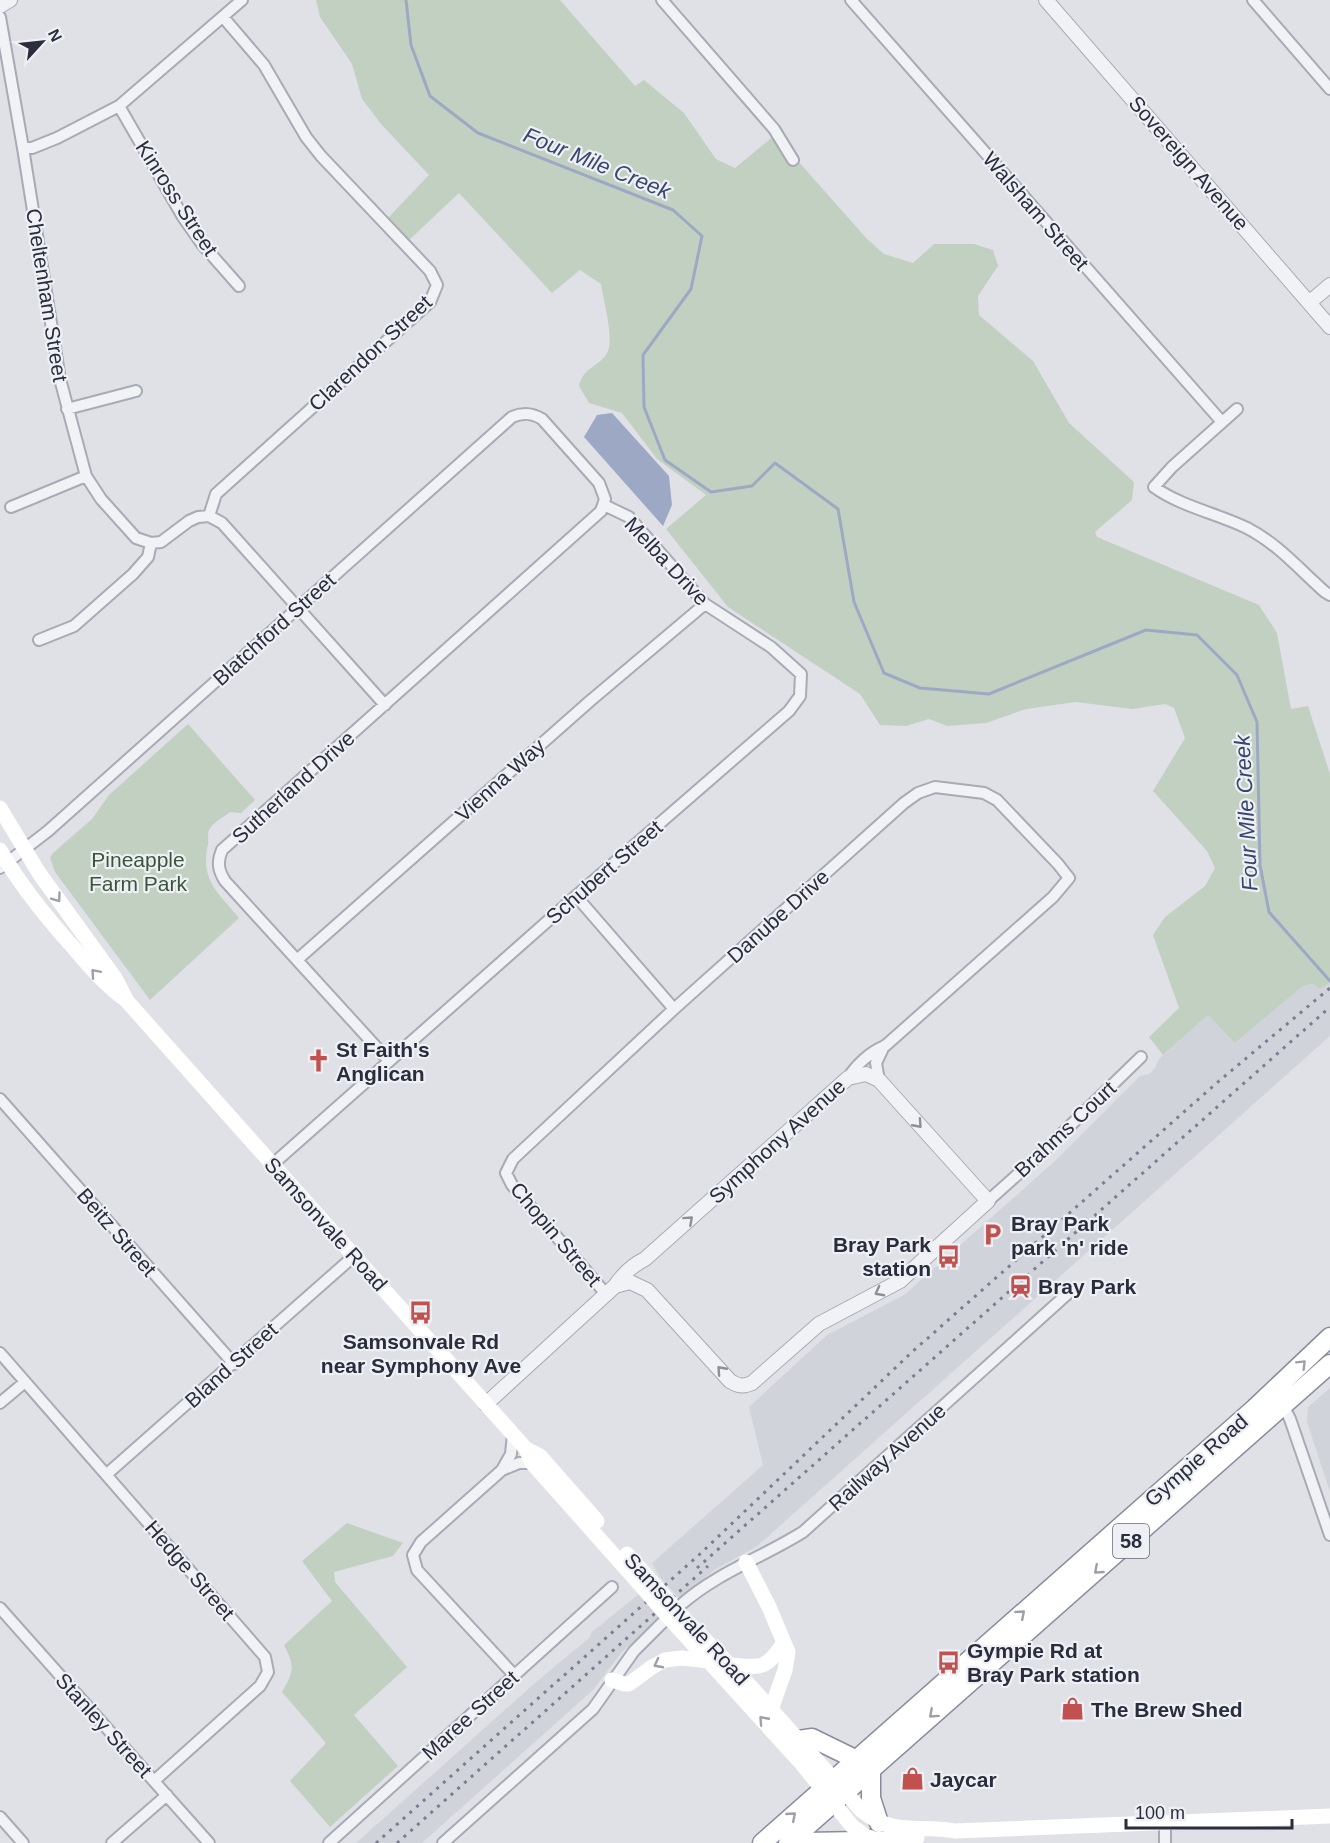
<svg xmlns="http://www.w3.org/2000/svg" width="1330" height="1843" font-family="Arial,sans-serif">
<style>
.built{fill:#d1d3db}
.green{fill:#c2d0c1}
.water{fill:#9da9c4}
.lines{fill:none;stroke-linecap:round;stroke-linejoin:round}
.stream{stroke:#9da9c4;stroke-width:3}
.minor-casing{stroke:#a8abb4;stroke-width:14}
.tertiary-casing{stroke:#a8abb4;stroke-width:16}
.trunk-casing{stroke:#888c9c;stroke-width:21}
.minor{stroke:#f1f2f5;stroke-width:10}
.tertiary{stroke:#f1f2f5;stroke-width:14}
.secondary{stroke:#fff;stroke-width:15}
.trunk{stroke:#fff;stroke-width:18}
.rail{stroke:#7a7e8f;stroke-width:3;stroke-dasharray:3 6;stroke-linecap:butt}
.secondary-bridge{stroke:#fff;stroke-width:15}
.oneway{stroke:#9fa0a7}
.oneway2{stroke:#8d9098}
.labels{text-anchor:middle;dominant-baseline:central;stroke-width:4.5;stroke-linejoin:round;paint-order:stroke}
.shield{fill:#eef0f5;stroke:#646874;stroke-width:1.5}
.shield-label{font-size:20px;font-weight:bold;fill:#292d3c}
.street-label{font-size:21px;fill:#292d3c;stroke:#eef0f5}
.park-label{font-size:21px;fill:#385738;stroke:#eef0f5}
.poi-label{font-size:21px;font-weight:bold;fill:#292d3c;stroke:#eef0f5;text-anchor:start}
.water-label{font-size:22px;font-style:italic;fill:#37466d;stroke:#eef0f5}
</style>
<rect width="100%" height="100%" fill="#dfe1e7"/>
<path class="built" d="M1330,982V1036L756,1547L714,1570L680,1599L659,1576L652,1563L763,1465L749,1407L827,1335L904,1295L1055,1161L1140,1076L1149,1074L1155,1068L1159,1059L1209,1014L1235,1043L1303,986L1312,984L1321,989Z
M1330,1388V1492L1307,1422L1308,1407Z
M639,1594L659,1618L621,1653L593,1690L422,1843H356L535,1683L589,1638L592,1632Z"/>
<path class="green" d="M316,0H560L635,86L644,80L684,113L716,159L735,168L775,135L867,239L884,254L913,263L934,244H974L993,250L998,266L978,296L979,315L1033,361L1069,423L1134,482L1132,500L1095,532L1097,537L1259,605L1277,633L1291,709L1308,706L1330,774V982L1321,989L1312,984L1303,986L1235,1043L1208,1015L1163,1055L1149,1037L1179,1008L1153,935L1165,917L1205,886L1215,868L1207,851L1153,791L1185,738L1174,708L1165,704L1132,709L1076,702L1026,709L986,723L947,726L929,719L906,726L880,725L860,694L728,607L666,529L706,495L657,459L622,413L589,403L579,386C583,368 596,368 606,355C616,342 603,300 601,284L580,270L552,293L459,193L407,242L386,220L429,175L381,124L362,99L352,64L320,17Z
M188,724L255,800L241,813L230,812C224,817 212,823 209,830C207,835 209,840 208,844C200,881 218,892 239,918L150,1000L55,872L50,858L53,853L92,819L109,795Z
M347,1523L403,1543L393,1556L334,1572L335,1582L407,1667L354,1715L398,1766L330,1827L290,1781L326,1743L282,1692C294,1672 295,1666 284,1645L332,1601L302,1561Z"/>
<path class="water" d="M612,413L669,476L672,505L663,526L584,437L597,415Z"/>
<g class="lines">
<path class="stream" d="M406,0L411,45L430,96L478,133L673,210L702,236L691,289L643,355L644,407L665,460L711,492L752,486L775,463L838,509L854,602L884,673L920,688L989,694L1146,630L1197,635L1237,675L1257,722L1260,865L1269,912L1330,981"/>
<defs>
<path id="minor" d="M662,0L774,129L793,160
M851,0L1222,422
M1253,0L1330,89
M0,17L23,148L60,379L86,476L101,499L136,538L151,543L161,542L189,521L198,517L209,516L216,494L430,302L437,285L430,271L321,156L306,137L264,65L223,17
M119,106L183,217L202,244L239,286
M23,148H32L57,138L119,106L242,0
M67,409L136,391
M1237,409L1172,467L1154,487C1182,507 1216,513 1247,528C1278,544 1299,569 1325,592L1330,595
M11,507L86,476
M209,516L222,523L385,705
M39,640L74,626L133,574L148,557L151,543
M0,868L48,831L512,417C523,412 532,413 542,419L599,483L605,499L601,511L222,850C217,862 218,870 225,881L389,1061
M576,896L674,1009
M298,959L590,701L705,604
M879,1080L876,1063L884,1046
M0,1099L234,1364
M273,1164L576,896L789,711L800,696L801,674L771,647L705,604L629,517L604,505
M988,1201L1045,1150L1141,1057
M606,1294L512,1185L506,1173L513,1159L674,1009L904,803L918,793L935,787L984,793L997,800L1058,864L1069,878L1053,897L885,1046C870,1052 856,1065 848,1078
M0,1353L265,1657L268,1672L260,1686L154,1781
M1281,1401L1290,1419L1330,1535
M0,1403L25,1382
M502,1470L511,1454L513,1434
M107,1474L354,1256
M683,1603C719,1572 763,1557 803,1532L1074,1288
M0,1608L209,1843
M514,1675L417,1570L413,1555L421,1542L502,1470L519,1463H532
M0,1817L23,1843
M1165,1822V1843
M112,1843L167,1795
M329,1843L612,1587
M443,1843L593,1709L634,1651L663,1622"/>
<path id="tertiary" d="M1046,0L1330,327
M0,6L10,0
M1310,302L1330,285
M486,1404L615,1286C623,1274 633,1265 645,1259L848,1078L866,1074L879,1080L988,1201L900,1281L819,1324L752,1383C743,1387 738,1386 730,1381L647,1290L630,1282L615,1286"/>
<path id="trunk" d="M799,1740L812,1738L857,1760
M871,1770V1798L879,1823
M793,1838L805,1842L861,1841L870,1839
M762,1843L1255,1408L1330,1337
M788,1843L1330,1364"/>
</defs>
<use href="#minor" class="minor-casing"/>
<use href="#tertiary" class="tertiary-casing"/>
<use href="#trunk" class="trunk-casing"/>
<use href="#minor" class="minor"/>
<use href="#tertiary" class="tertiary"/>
<path class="secondary" d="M0,808L39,873L115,978L125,997
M0,850C20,885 46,917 73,947C90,967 105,985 126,1000L526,1449L532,1463L644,1589
M526,1449L540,1456L597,1521
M627,1554L652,1582
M746,1562L769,1607L788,1652L785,1670L771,1710
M680,1614L752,1688L862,1811C896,1837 918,1824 955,1831L1330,1816
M672,1621L802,1764L852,1826L870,1839L917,1838
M730,1665C760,1667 765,1671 783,1644
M612,1680L624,1684H629L652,1667L665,1660L682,1658L710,1661"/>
<use href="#trunk" class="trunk"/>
<path class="rail" d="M697,1568L1330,1007
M376,1843L700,1554L912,1352L1219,1081L1330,988
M397,1843L708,1566"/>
<path class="secondary-bridge" d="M652,1582L680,1614
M644,1589L672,1621"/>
</g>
<defs><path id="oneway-chevron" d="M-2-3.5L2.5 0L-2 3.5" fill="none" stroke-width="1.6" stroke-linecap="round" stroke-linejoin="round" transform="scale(1.5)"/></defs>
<g class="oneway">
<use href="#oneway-chevron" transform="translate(57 898) rotate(54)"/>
<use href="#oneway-chevron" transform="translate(95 973) rotate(-131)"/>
<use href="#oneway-chevron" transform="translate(1302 1364) rotate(-45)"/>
<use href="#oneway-chevron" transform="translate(1098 1570) rotate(139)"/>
<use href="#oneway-chevron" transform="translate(1021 1614) rotate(-41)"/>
<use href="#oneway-chevron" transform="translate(658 1664) rotate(152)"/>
<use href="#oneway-chevron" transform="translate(933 1714) rotate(138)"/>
<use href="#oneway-chevron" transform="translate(763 1720) rotate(-132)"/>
<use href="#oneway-chevron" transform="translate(792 1816) rotate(-41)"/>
</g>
<g class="oneway2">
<use href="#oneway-chevron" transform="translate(918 1124) rotate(48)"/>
<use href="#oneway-chevron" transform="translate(689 1220) rotate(-42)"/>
<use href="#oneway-chevron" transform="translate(879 1292) rotate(152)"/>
<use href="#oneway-chevron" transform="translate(721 1370) rotate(-132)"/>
</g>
<defs>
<symbol id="church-bare" viewBox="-9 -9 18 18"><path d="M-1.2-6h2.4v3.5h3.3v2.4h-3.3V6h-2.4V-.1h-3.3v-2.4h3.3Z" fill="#c1514e" stroke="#eef0f5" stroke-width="2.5" paint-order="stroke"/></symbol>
<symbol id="parking-bare" viewBox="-9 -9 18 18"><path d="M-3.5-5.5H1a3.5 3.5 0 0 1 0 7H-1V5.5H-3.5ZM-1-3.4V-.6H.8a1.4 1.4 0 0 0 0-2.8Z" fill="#c1514e" stroke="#eef0f5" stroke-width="2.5" paint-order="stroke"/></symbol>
<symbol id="bus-bare" viewBox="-9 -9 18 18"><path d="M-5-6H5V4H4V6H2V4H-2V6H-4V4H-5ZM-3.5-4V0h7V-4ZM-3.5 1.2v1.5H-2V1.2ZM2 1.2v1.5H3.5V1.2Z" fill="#c1514e" stroke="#eef0f5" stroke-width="2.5" paint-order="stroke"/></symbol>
<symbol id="station-bare" viewBox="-9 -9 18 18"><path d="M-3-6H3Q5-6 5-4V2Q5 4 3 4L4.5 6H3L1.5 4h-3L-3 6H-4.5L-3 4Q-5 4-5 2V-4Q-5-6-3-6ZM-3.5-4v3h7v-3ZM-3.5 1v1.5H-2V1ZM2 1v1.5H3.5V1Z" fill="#c1514e" stroke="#eef0f5" stroke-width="2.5" paint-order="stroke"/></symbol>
<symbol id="shop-bare" viewBox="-9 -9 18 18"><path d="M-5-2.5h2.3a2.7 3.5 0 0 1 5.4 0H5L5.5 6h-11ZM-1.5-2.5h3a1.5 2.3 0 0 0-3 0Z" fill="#c1514e" stroke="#eef0f5" stroke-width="2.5" paint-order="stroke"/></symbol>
</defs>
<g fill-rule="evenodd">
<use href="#church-bare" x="302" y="1044" width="33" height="33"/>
<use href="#parking-bare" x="976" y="1218" width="33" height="33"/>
<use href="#bus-bare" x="932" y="1240" width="33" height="33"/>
<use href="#station-bare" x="1004" y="1270" width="33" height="33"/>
<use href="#bus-bare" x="404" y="1296" width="33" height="33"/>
<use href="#bus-bare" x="932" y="1646" width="33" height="33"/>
<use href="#shop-bare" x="1056" y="1692" width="33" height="33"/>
<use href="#shop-bare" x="896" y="1762" width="33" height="33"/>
</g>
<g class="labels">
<rect class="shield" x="1113" y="1524" width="36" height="34" rx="4.5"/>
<g class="shield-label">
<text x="1131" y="1541">58</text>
</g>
<g class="street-label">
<text transform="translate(1189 163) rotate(49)">Sovereign Avenue</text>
<text transform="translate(177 198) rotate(57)">Kinross Street</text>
<text transform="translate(1036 211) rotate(49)">Walsham Street</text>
<text transform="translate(47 295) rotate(81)">Cheltenham Street</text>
<text transform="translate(370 353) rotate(-43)">Clarendon Street</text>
<text transform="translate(667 561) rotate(47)">Melba Drive</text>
<text transform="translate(274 629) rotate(-42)">Blatchford Street</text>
<text transform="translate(500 780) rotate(-42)">Vienna Way</text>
<text transform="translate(293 787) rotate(-42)">Sutherland Drive</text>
<text transform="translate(604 872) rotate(-41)">Schubert Street</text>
<text transform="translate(778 916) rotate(-42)">Danube Drive</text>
<text transform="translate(1065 1129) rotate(-43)">Brahms Court</text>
<text transform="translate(777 1141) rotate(-42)">Symphony Avenue</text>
<text transform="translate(326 1224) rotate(48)">Samsonvale Road</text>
<text transform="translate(117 1232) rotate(49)">Beitz Street</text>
<text transform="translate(556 1234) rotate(50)">Chopin Street</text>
<text transform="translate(231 1365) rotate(-42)">Bland Street</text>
<text transform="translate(887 1457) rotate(-42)">Railway Avenue</text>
<text transform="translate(1196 1460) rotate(-41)">Gympie Road</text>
<text transform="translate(190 1570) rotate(49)">Hedge Street</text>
<text transform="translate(687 1619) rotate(47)">Samsonvale Road</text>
<text transform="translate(470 1715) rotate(-42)">Maree Street</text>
<text transform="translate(104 1725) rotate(48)">Stanley Street</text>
</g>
<g class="park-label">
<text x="138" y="859">Pineapple<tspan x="138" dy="24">Farm Park</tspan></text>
</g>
<g class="poi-label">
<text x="336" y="1049">St Faith's<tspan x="336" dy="24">Anglican</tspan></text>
<text x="1011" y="1223">Bray Park<tspan x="1011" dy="24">park 'n' ride</tspan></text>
<text x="931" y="1244" text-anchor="end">Bray Park<tspan x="931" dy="24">station</tspan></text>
<text x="1038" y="1286">Bray Park</text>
<text x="421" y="1341" text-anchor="middle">Samsonvale Rd<tspan x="421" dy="24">near Symphony Ave</tspan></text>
<text x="967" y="1650">Gympie Rd at<tspan x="967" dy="24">Bray Park station</tspan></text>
<text x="1091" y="1709">The Brew Shed</text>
<text x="930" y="1779">Jaycar</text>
</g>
<g class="water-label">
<text transform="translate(597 163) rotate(22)">Four Mile Creek</text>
<text transform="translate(1246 813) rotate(-93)">Four Mile Creek</text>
</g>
</g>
<g transform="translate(42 42) rotate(63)" stroke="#eef0f5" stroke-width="4.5" paint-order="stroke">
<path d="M0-4.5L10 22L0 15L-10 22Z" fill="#292d3c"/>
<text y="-9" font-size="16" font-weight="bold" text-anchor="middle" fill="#292d3c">N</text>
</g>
<path d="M1126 1819v9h166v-9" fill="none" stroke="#292d3c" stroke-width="3"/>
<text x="1135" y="1819" font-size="18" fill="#292d3c" stroke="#eef0f5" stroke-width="4.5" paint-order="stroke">100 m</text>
</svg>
